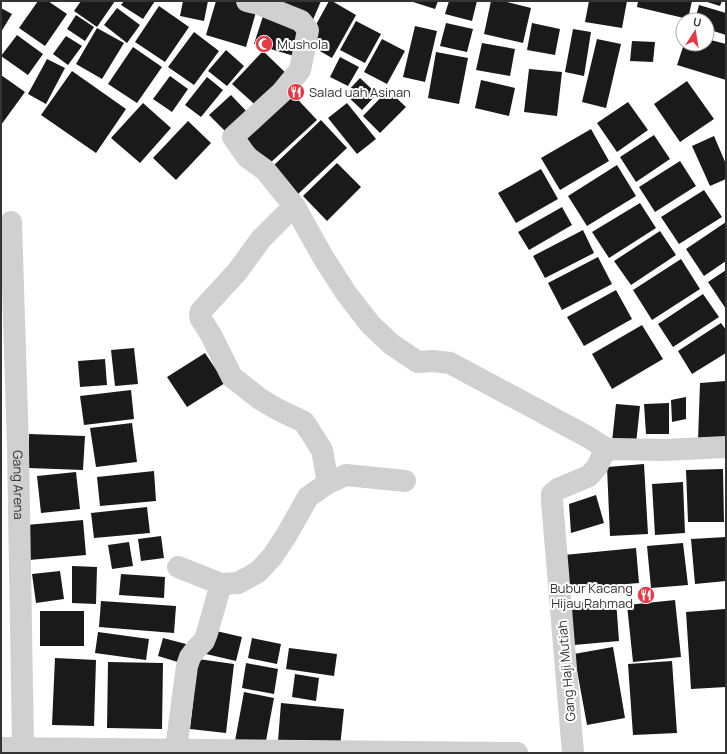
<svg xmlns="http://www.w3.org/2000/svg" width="727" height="754" font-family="Manrope,sans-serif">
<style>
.building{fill:#1a1a1a}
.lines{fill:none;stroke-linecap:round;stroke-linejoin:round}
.minor{stroke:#d0d0d0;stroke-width:22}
.tertiary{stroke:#d0d0d0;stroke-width:22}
.labels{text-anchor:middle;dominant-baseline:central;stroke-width:4;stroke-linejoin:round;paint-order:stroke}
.poi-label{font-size:13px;fill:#333;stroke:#fff;text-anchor:start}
.street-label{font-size:13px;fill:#333;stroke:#fff}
</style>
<rect width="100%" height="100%" fill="#fff"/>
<path class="building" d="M38,1H48L67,14L45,46L19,28Z
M81,1H115L97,27L74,11Z
M124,1H155L143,19L121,5Z
M183,1H208L204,21L180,16Z
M216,1H243L258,5L246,47L206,35Z
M282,1H321L312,22L279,8Z
M329,1H332L356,15L332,58L306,43Z
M410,1H438L435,9Z
M449,1H477L472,21L445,14Z
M491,1H503L531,8L523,43L484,34Z
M589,1H627L622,28L585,22Z
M638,1H692L688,19L637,7Z
M704,1H722L720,6Z
M699,5L726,13V35L707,29V20H695Z
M159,6L189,27L165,62L135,42Z
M1,8L12,14L1,32Z
M117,8L140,25L127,43L104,25Z
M264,13L303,25L294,56L254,44Z
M76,15L94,27L85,41L67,29Z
M356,21L381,34L365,63L340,50Z
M446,23L473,29L467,52L440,46Z
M532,23L560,29L555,55L527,50Z
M415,26L437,31L425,82L403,77Z
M97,28L124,43L102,79L76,64Z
M573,29L591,32L584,76L565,72Z
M194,32L219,51L194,85L168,67Z
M17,35L43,54L28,75L1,56Z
M66,36L82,46L68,65L53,54Z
M382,39L405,51L387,84L364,72Z
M597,39L621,44L606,108L582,102Z
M707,39L726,44V80L677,65L684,44H707Z
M632,41L655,42L653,62L630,61Z
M482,43L515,49L510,76L476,70Z
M133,47L162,67L137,103L108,84Z
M226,50L244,66L227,86L208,71Z
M263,51L290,77L260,109L232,84Z
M436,52L468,58L459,104L428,98Z
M340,57L359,67L348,86L330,77Z
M47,59L65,68L46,104L28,94Z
M529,69L562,72L557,116L524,112Z
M72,71L126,109L96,153L41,115Z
M1,75L25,92L1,125Z
M170,76L188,89L172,112L153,99Z
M207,77L223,90L201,117L185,105Z
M360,78L377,94L362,110L345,94Z
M481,80L515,88L509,116L475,108Z
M687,81L714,119L680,142L654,104Z
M288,89L317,120L269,164L240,133Z
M388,90L406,107L380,133L363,116Z
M231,95L250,115L229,135L209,115Z
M628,102L648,130L617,152L597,123Z
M143,103L171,128L140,163L111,138Z
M347,103L376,139L357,154L328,118Z
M321,120L347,148L298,194L272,167Z
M188,121L211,143L176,180L153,158Z
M591,129L609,161L560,190L541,158Z
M654,135L670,159L636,182L620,157Z
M714,136L726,164V179L710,186L692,146Z
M680,161L696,186L655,212L639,187Z
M337,163L361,187L327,221L303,196Z
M617,165L636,196L587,226L568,196Z
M541,169L558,199L516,223L498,193Z
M704,190L722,217L679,244L661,217Z
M640,203L656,228L609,258L592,232Z
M562,207L572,225L529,250L518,232Z
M726,222V261L704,276L686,249Z
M583,230L594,253L545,278L533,256Z
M660,231L676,255L631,285L614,261Z
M598,257L612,284L562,310L548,283Z
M681,259L700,289L652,320L633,290Z
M726,270V309L708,282Z
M616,290L632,319L584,346L567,317Z
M703,294L719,317L673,347L658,324Z
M721,323L726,330V353L692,374L678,351Z
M642,325L663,359L612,389L592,354Z
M134,348L138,384L115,386L111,350Z
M205,353L225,383L187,407L167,377Z
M105,359L107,385L80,387L78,361Z
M726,381V440L698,441L700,383Z
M131,390L134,419L84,425L80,396Z
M686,397V419L672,422L671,400Z
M669,403V434H646L644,404Z
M616,404L640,406L636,444L612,442Z
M132,423L137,462L96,467L90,428Z
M29,434L85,436L83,470L28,468Z
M644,464L648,534L610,536L607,467Z
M723,469L724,522H688L686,470Z
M154,471L156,501L100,506L97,477Z
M76,472L80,509L41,513L37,476Z
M683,482L685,533L655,535L652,484Z
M596,495L604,523L571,533L569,504Z
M147,507L150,533L94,538L91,513Z
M83,520L86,555L29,560L26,525Z
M161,536L164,558L141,561L138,539Z
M726,537V581L695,584L691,539Z
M129,542L133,566L112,569L108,545Z
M683,543L688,585L651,588L647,546Z
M636,548L639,583L567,589L564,555Z
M72,566L97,567L96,604L72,603Z
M60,571L64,599L36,603L32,574Z
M121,574L165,577L164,598L119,595Z
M616,600L619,641L574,645L571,603Z
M675,600L681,657L633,662L627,605Z
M101,601L176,606L174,633L99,627Z
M725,609L726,633V687L691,689L686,612Z
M40,611H84V646H40Z
M212,630L242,637L236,661L206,654Z
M98,632L149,639L146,660L95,653Z
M163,638L186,644L181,663L158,656Z
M252,638L281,644L277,664L248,658Z
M613,647L625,718L587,725L574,654Z
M289,648L337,654L334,676L286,669Z
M55,658L96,660L94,726L52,725Z
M198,659L234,664L226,733L190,729Z
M672,661L677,733L633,735L628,664Z
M108,662L163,663L162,729L107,728Z
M246,663L278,669L274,694L242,688Z
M295,674L319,678L316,701L292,697Z
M244,692L274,698L265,746L235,741Z
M281,703L344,709L340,747L278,741Z"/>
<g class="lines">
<g class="minor">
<path d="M295,207L323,257L346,293L370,324L391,344L418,362L433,361L450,363L588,437L608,450"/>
<path id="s1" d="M11,222L18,448L23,748"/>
<path d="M328,483L346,475L405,481"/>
<path d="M178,567L221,584L238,583L258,572L272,557L286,536L308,497L328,483L322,450L304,422L277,409L260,399L232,377L211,335L201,319L200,315L201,311L237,272L261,239L284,216L295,207L265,170L247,157L233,137L282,92L300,70L308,30L301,21L259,4L247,1"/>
<path d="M176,749L187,666L190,657L196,649L204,641L207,633L221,584"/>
<path d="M573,753L552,501V494L558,489L589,476L597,467L603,454L608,450L615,449L664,450L726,447"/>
</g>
<path class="tertiary" d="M1,748L517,753"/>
</g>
<defs>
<symbol id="mosque-disc" viewBox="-11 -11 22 22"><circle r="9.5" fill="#e63946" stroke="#fff"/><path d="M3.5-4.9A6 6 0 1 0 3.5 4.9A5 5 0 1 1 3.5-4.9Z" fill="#fff"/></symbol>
<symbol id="restaurant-disc" viewBox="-11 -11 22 22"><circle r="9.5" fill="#e63946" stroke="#fff"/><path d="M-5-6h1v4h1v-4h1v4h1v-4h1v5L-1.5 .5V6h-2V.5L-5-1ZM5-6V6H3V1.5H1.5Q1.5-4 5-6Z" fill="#fff"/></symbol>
</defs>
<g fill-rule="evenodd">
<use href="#mosque-disc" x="254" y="34" width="20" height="20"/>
<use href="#restaurant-disc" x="286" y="82" width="20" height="20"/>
<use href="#restaurant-disc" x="636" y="585" width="20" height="20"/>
</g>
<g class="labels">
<g class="poi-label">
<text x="277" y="44">Mushola</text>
<text x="309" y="92">Salad uah Asinan</text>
<text x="633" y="588" text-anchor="end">Bubur Kacang<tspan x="633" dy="15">Hijau Rahmad</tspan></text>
</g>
<g class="street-label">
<text stroke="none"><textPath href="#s1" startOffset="263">Gang Arena</textPath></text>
<text transform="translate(566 671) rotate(-95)">Gang Haji Mutiah</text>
</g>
</g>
<rect width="727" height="754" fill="none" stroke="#333333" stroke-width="4"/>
<g transform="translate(695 32) rotate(12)"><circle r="19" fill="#ffffff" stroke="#adadad"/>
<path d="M0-3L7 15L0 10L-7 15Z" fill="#e63946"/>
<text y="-6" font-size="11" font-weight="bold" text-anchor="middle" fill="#333333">U</text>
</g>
</svg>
